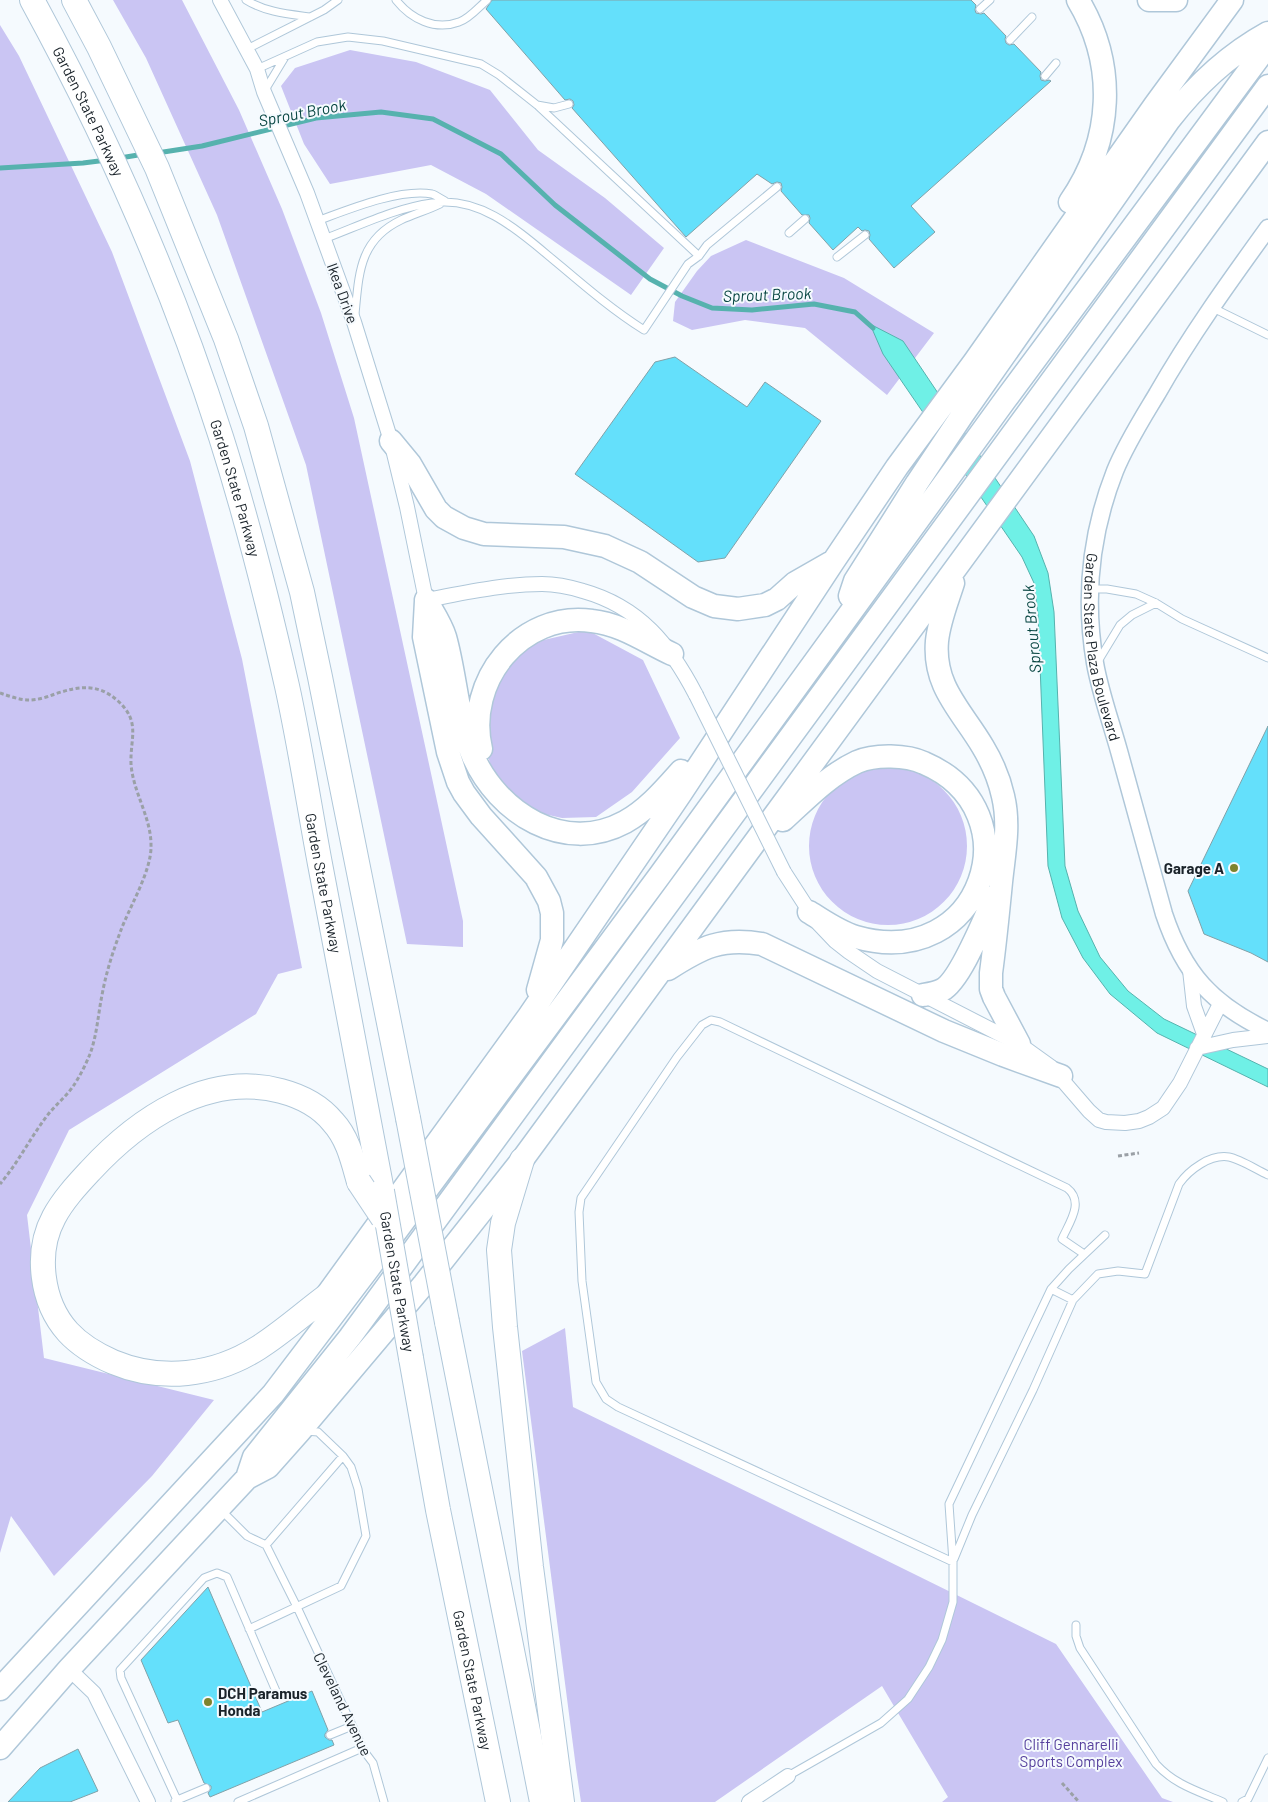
<svg xmlns="http://www.w3.org/2000/svg" width="1268" height="1802" font-family="Barlow,sans-serif">
<style>
.green{fill:#cac5f3}
.water{fill:#6ff0e6;stroke:#56b2ae}
.lines{fill:none;stroke-linecap:round;stroke-linejoin:round}
.stream{stroke:#56b2ae;stroke-width:5}
.building{fill:#64e0fb;stroke:#81a1a8}
.service-casing{stroke:#afc7d9;stroke-width:9}
.minor-casing{stroke:#afc7d9;stroke-width:16}
.tertiary-casing{stroke:#afc7d9;stroke-width:19}
.trunk-casing{stroke:#afc7d9;stroke-width:25}
.motorway-casing{stroke:#afc7d9;stroke-width:26}
.path{stroke:#9aa0a6;stroke-width:3;stroke-dasharray:4 2.5;stroke-linecap:butt}
.service{stroke:#fff;stroke-width:7}
.minor{stroke:#fff;stroke-width:14}
.tertiary{stroke:#fff;stroke-width:16}
.trunk{stroke:#fff;stroke-width:22}
.motorway{stroke:#fff;stroke-width:24}
.minor-bridge-casing{stroke:#afc7d9;stroke-width:16;stroke-linecap:butt}
.motorway-bridge-casing{stroke:#afc7d9;stroke-width:26;stroke-linecap:butt}
.minor-bridge{stroke:#fff;stroke-width:14}
.motorway-bridge{stroke:#fff;stroke-width:24}
.poi-dot{fill:#7e832d;stroke:#f5fafe;stroke-width:2}
.labels{text-anchor:middle;dominant-baseline:central;stroke-width:4;stroke-linejoin:round;paint-order:stroke}
.street-label{font-size:15px;fill:#1a232a;stroke:#f5fafe}
.poi-label{font-size:15px;font-weight:bold;fill:#1a232a;stroke:#f5fafe;text-anchor:end}
.park-label{font-size:15px;fill:#56409d;stroke:#f5fafe}
.water-label{font-size:16px;font-style:italic;fill:#084642;stroke:#f5fafe}
</style>
<rect width="100%" height="100%" fill="#f5fafe"/>
<path class="green" d="M113,0H182L239,110L282,209L321,313L354,418L463,921V947L407,944L306,465L217,215L146,58Z
M0,25L19,56L112,252L190,461L242,659L302,968L278,974L256,1014L69,1130L27,1215L44,1358L214,1400L152,1476L54,1576L11,1516L0,1553Z
M350,50L416,62L490,90L538,150L605,198L664,248L631,295L486,194L431,165L330,184L304,144L281,86L295,68Z
M746,240L844,278L934,333L887,395L805,328L745,320L692,330L673,321L675,302L697,271L711,256Z
M587,630L643,660L680,738L632,792L596,817L562,818L526,810L495,783L482,732L496,675L535,642Z
M809 846a79 79 0 1 1 158 0a79 79 0 1 1-158 0Z
M565,1328L573,1407L766,1501L1056,1644L1162,1798L1173,1802H942L948,1797L882,1686L715,1802H581L576,1768L522,1351Z"/>
<path class="water" d="M870,324L903,341L1034,536L1048,573L1054,612L1065,866L1078,911L1100,957L1128,991L1164,1019L1268,1069V1087L1157,1033L1110,994L1083,958L1062,918L1048,866L1038,615L1034,583L1022,557L883,354Z"/>
<g class="lines">
<path class="stream" d="M157,153L202,146L316,118L381,112L433,119L501,154L555,205L650,279L682,296L712,308L752,310L814,304L855,312L873,328
M120,158L144,154
M0,168L83,163L107,160"/>
</g>
<path class="building" d="M492,0H971L976,5L975,10L976,13L981,14L984,13L1006,36L1005,39L1006,43L1009,45L1014,44L1041,72L1040,76L1041,80L1045,81L1049,80L1051,81L911,206L935,232L894,268L869,239L870,235L869,231L865,230L862,231L858,227L833,250L809,223L810,218L809,215H802L781,191L782,187L781,183L777,182L772,184L757,174L686,237L572,108L574,105L573,101L570,99L565,100L486,9Z
M675,357L747,407L765,382L821,421L725,558L698,562L575,474L655,362Z
M1268,726V962L1251,953L1204,934L1188,891Z
M208,1587L262,1712L312,1691L328,1730L325,1734V1737L329,1740H332L334,1745L210,1797L208,1793L211,1789V1786L204,1783L178,1720L168,1723L141,1660Z
M78,1749L98,1791L70,1802H8L40,1768Z"/>
<g class="lines">
<defs>
<path id="service" d="M246,0C265,12 288,14 310,17
M396,0C411,19 435,31 459,22C469,19 479,7 487,0
M980,9L990,0
M1010,40L1032,17
M247,49L324,10L338,0
M257,69L317,42L348,37L383,41L481,64L499,75L537,105L699,256
M1045,76L1056,63
M265,90L285,57
M537,105L554,108L569,104
M317,221C347,210 400,188 432,194C436,195 441,199 445,201
M789,233L805,219
M324,239C359,226 395,208 432,203C484,195 525,237 562,267C588,289 614,311 644,330L688,264L699,256L707,245L777,187
M837,257L865,235
M1211,307L1268,335
M355,314C359,274 359,240 401,220C414,214 428,210 440,204
M1090,589H1107L1136,594L1156,603L1182,619L1268,658
M1097,663L1120,625L1132,615L1156,603
M1051,1289L1073,1300L1098,1274L1118,1271L1145,1274L1179,1184C1189,1170 1210,1154 1229,1157C1240,1159 1257,1170 1268,1175
M305,1431L318,1432L343,1456
M222,1511L247,1536L266,1545L297,1607L364,1751L373,1763L384,1802
M954,1559L972,1515L1033,1390L1073,1300
M953,1562L618,1407L606,1399L596,1382L582,1281L579,1212L581,1198L677,1057L702,1025L711,1020L720,1022L1067,1188C1085,1202 1069,1223 1062,1239L1084,1254
M1076,1625V1636L1080,1648L1156,1764C1175,1785 1198,1791 1223,1802
M249,1629L341,1586L366,1536L358,1489L351,1467L343,1456L266,1545
M330,1735L352,1726
M788,1776L881,1723L908,1699L929,1667L942,1640L953,1602V1562L949,1504L1051,1289L1069,1269L1105,1235
M175,1801L206,1788
M178,1802L121,1678L120,1670L204,1578L217,1573L227,1577L276,1691
M238,1802L362,1748
M1242,1802L1248,1799L1268,1758"/>
<path id="minor" d="M220,0L257,69L264,92L307,193L354,322L391,441L407,507L426,600C464,593 503,584 542,584C556,584 570,587 583,591C640,607 670,645 696,695
M784,872L815,920L835,941L849,952L877,971L1019,1044L1051,1067L1089,1111L1099,1120L1106,1122L1125,1123L1139,1121L1149,1117L1163,1108L1180,1083L1221,1002
M1190,970L1194,1006L1204,1034
M1197,1048L1233,1040L1268,1036
M69,1669L94,1693L148,1802
M749,1802L788,1776"/>
<g id="tertiary">
<path id="s1" d="M1268,228C1229,282 1190,336 1157,394C1142,419 1126,444 1115,471C1091,532 1084,598 1095,663C1100,692 1111,722 1119,751C1134,805 1149,860 1164,914C1184,974 1212,1004 1268,1031"/>
</g>
<path id="trunk" d="M1149,0H1176
M1070,202C1113,140 1117,65 1078,0
M391,441L410,464L436,509L444,517L464,528L484,534L564,537L605,546L640,562L693,597L714,606L738,609L765,605L777,599L795,583L830,563
M953,583C947,602 939,621 937,641C933,687 962,711 983,747C992,762 999,778 1003,796C1010,825 1004,853 1001,882C998,913 995,943 991,973V989L994,997L1019,1044
M850,596L855,581L917,483L963,414L1169,120C1197,84 1228,55 1268,33
M426,600C432,611 441,624 445,637C456,676 457,718 473,756C498,813 564,855 625,822C648,809 664,790 681,771
M426,601L424,637L448,752L458,782L464,793L481,816L536,877L549,901L552,913V940L538,990
M481,749C465,681 521,611 592,621C621,624 646,642 672,654
M783,820C806,799 829,775 857,762C875,754 907,755 924,763C1036,811 982,973 856,937C839,932 824,921 809,912
M668,969C702,947 722,937 762,944L944,1031L1003,1055L1061,1076
M923,995C929,994 936,993 942,990C961,980 985,917 995,896
M316,1310L529,1016L681,793L833,562L897,467L975,361L1155,105L1232,0
M247,1478L254,1457L350,1337L1268,86
M0,1689L273,1394L368,1269L660,875L1005,400L1268,45
M0,1748L69,1669L247,1478L268,1467L300,1431L424,1284L522,1160L1268,142"/>
<g id="motorway">
<path id="s2" d="M32,0C108,139 173,286 221,437C247,519 268,602 287,686C300,745 309,805 320,864C341,973 361,1082 382,1191"/>
<path d="M74,0L99,47L157,168L226,339L256,426L302,592L320,677L408,1118"/>
<path d="M522,1160L503,1223L499,1250L505,1327L531,1567L562,1802"/>
<path d="M327,1296C304,1313 282,1333 258,1348C214,1376 161,1382 113,1362C97,1355 80,1345 68,1332C41,1302 35,1252 54,1217C63,1200 77,1185 90,1171C137,1120 207,1071 281,1091C300,1096 320,1106 333,1122C348,1138 353,1161 359,1182"/>
<path d="M447,1322L542,1802"/>
<path id="s3" d="M411,1358L438,1510L498,1802"/>
</g>
</defs>
<use href="#service" class="service-casing"/>
<use href="#minor" class="minor-casing"/>
<use href="#tertiary" class="tertiary-casing"/>
<use href="#trunk" class="trunk-casing"/>
<use href="#motorway" class="motorway-casing"/>
<path class="path" d="M0,693C9,696 20,700 29,700C38,700 47,697 55,694C79,686 98,683 118,701C141,722 130,738 131,764C133,792 151,817 151,845C152,870 130,906 121,930C113,951 106,973 102,995C98,1015 97,1035 90,1054C86,1064 80,1076 74,1085C67,1096 55,1105 47,1116C30,1138 18,1163 0,1184
M1118,1156L1139,1153
M1062,1783L1079,1802"/>
<use href="#service" class="service"/>
<use href="#minor" class="minor"/>
<use href="#tertiary" class="tertiary"/>
<use href="#trunk" class="trunk"/>
<use href="#motorway" class="motorway"/>
<defs>
<path id="minor-bridge" d="M696,695L784,872"/>
<g id="motorway-bridge">
<path d="M408,1118L447,1322"/>
<path d="M359,1182L383,1218"/>
<path id="s4" d="M382,1191L411,1358"/>
</g>
</defs>
<use href="#minor-bridge" class="minor-bridge-casing"/>
<use href="#motorway-bridge" class="motorway-bridge-casing"/>
<use href="#minor-bridge" class="minor-bridge"/>
<use href="#motorway-bridge" class="motorway-bridge"/>
</g>
<g class="poi-dot">
<circle cx="1234" cy="868" r="5"/>
<circle cx="208" cy="1702" r="5"/>
</g>
<g class="labels">
<g class="street-label">
<text stroke="none"><textPath href="#s2" startOffset="125">Garden State Parkway</textPath></text>
<text transform="translate(343 293) rotate(70)">Ikea Drive</text>
<text stroke="none"><textPath href="#s2" startOffset="530">Garden State Parkway</textPath></text>
<text stroke="none"><textPath href="#s1" startOffset="468">Garden State Plaza Boulevard</textPath></text>
<text stroke="none"><textPath href="#s2" startOffset="935">Garden State Parkway</textPath></text>
<text stroke="none"><textPath href="#s4" startOffset="92">Garden State Parkway</textPath></text>
<text stroke="none"><textPath href="#s3" startOffset="328">Garden State Parkway</textPath></text>
<text transform="translate(343 1704) rotate(64)">Cleveland Avenue</text>
</g>
<g class="poi-label">
<text x="1224" y="868">Garage A</text>
<text x="218" y="1693" text-anchor="start">DCH Paramus<tspan x="218" dy="17">Honda</tspan></text>
</g>
<g class="park-label">
<text x="1071" y="1744">Cliff Gennarelli<tspan x="1071" dy="17">Sports Complex</tspan></text>
</g>
<g class="water-label">
<text transform="translate(302 112) rotate(-11)">Sprout Brook</text>
<text transform="translate(767 294) rotate(-2)">Sprout Brook</text>
<text transform="translate(1031 629) rotate(-95)">Sprout Brook</text>
</g>
</g>
</svg>
